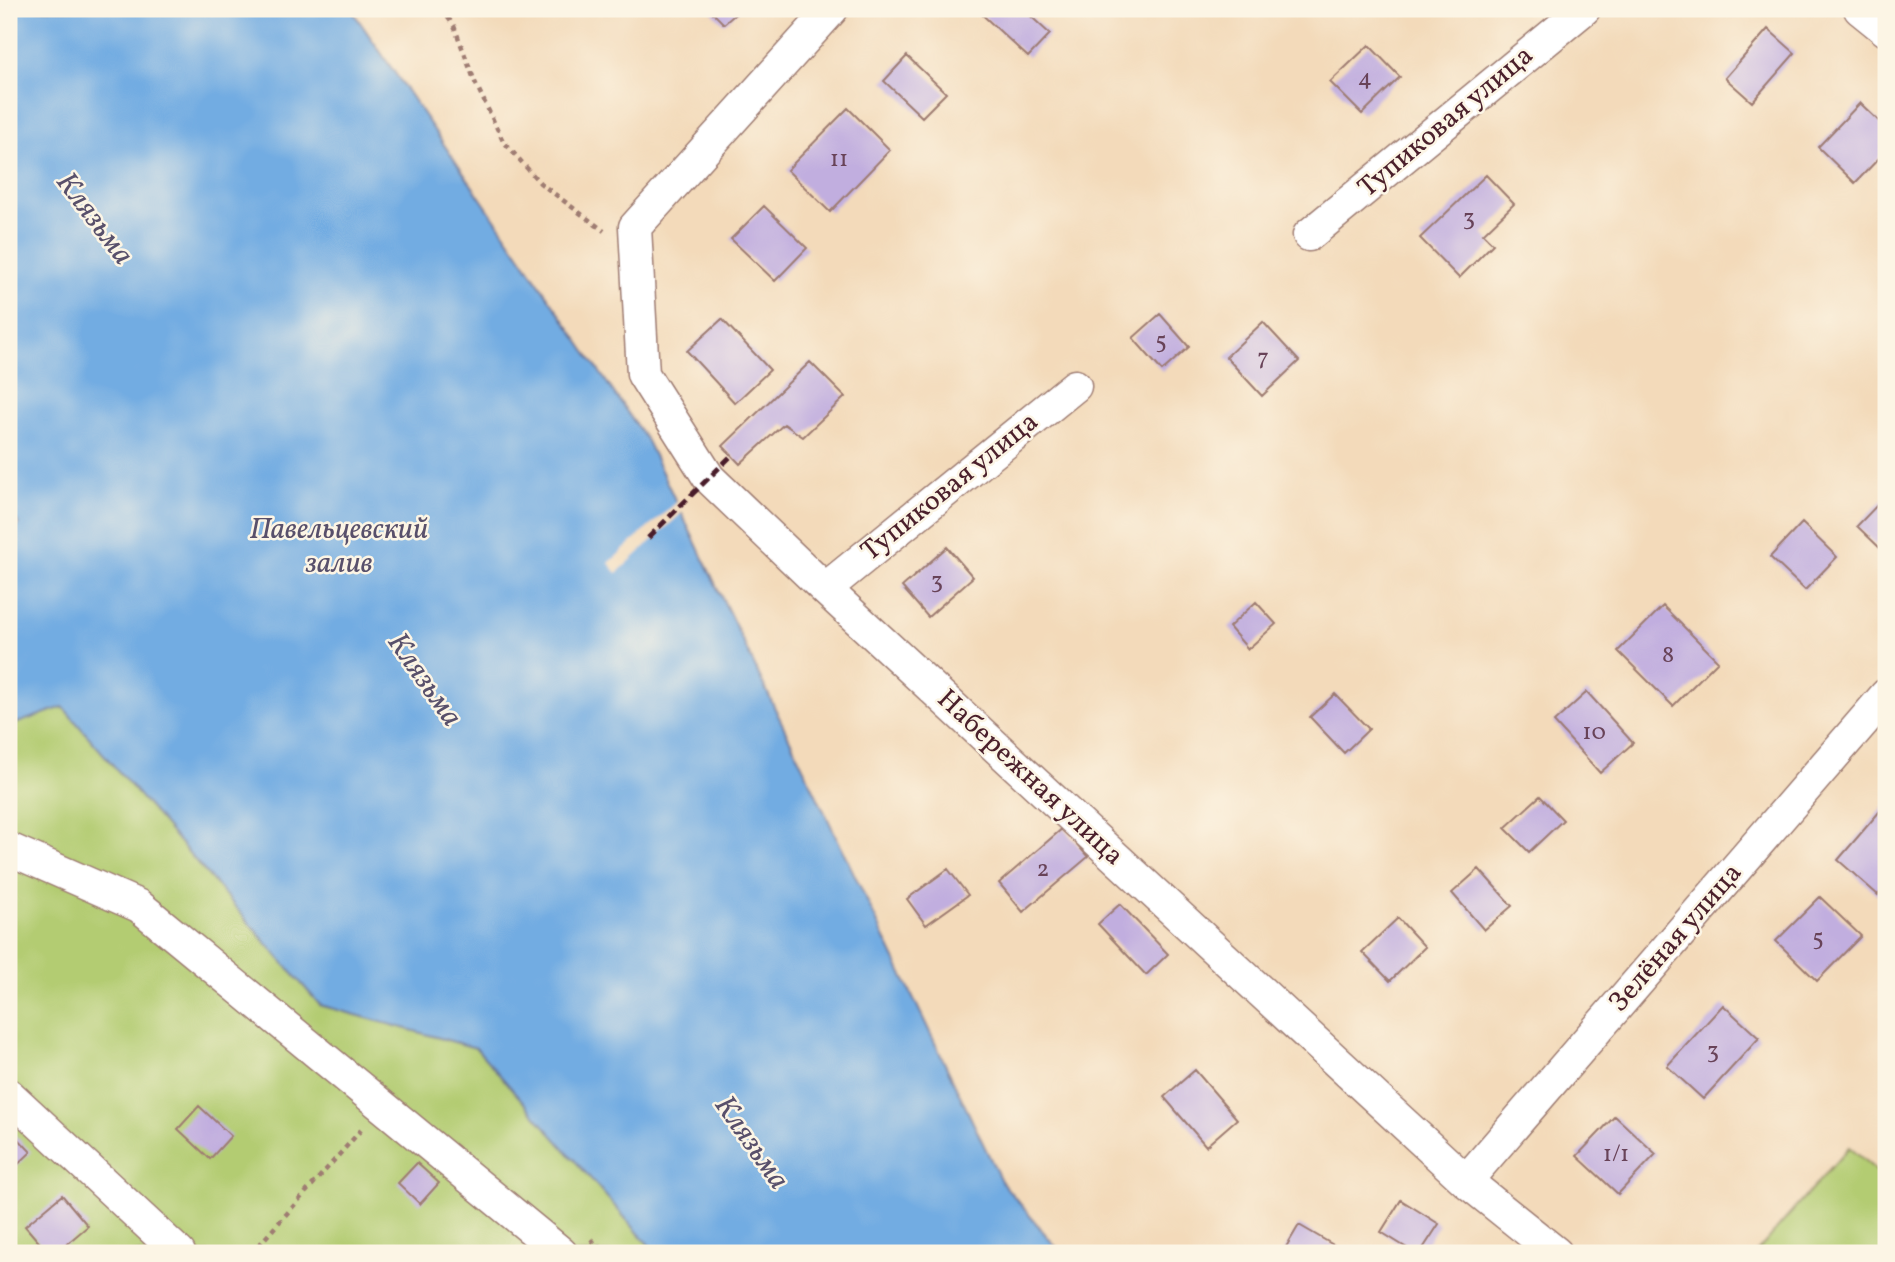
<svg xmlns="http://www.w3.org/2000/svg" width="1895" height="1262" font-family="Vollkorn,serif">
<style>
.green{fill:#b3cc72;stroke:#7e764e;stroke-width:2}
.water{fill:#72ace2;stroke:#5e6686;stroke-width:2}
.pier{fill:#f3daba}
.building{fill:#c1aedf}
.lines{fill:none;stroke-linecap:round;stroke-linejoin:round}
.minor-casing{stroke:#9e7c72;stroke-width:35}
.path{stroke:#9e7c72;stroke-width:4.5;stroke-dasharray:5 5;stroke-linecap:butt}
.minor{stroke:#fff;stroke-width:32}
.rail{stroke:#4a1f2b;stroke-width:5;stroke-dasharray:10 5;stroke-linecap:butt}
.labels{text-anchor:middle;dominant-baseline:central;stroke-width:5;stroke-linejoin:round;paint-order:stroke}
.number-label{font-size:24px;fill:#684358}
.street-label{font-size:28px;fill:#4a1f2b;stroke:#fcf5e5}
.water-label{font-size:30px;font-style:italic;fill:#58506b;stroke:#fcf5e5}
</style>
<rect width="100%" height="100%" fill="#fcf5e5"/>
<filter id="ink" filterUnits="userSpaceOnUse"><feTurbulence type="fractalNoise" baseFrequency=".0143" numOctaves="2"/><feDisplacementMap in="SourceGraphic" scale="14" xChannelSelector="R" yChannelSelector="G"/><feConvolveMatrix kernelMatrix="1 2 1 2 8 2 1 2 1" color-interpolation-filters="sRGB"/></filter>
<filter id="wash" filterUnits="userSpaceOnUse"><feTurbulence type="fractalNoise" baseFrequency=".00686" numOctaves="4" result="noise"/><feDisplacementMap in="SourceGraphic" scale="28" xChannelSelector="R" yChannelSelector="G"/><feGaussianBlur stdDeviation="1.57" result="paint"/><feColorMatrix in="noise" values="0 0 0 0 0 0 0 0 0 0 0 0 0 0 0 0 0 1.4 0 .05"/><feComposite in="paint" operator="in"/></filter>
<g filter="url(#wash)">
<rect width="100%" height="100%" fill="#f3daba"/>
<path class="green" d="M62,706L320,1005L476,1048L656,1253H9V726Z
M1849,1147L1886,1179V1253H1756Z"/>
<path class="water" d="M9,9H351L647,441L1001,1181L1061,1253H656L476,1048L320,1005L63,707L9,726V537L19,524L9,512Z"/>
<path class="pier" d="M679,500L684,511L617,573L609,563Z"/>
<g id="blocks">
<path class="building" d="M709,9H741L724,24Z
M976,9H1023L1050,34L1028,57Z
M1768,29L1795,53L1752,102L1725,78Z
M1369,45L1400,77L1362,114L1330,82Z
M907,56L946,93L922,117L884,81Z
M1860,103L1886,128V151L1855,183L1818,147Z
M848,108L890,150L830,212L787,170Z
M1486,175L1514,204L1483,234L1493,244L1459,278L1420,238Z
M764,206L807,248L775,281L731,239Z
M1160,314L1189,347L1162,371L1133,338Z
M722,319L770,370L735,403L687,351Z
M1263,322L1299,361L1262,396L1226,357Z
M810,362L845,397L803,437L784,424L740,464L723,446Z
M1886,496V550L1884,552L1857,526Z
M1802,523L1837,557L1805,590L1770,557Z
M947,547L973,577L928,617L902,587Z
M1256,602L1276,624L1248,649L1229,627Z
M1663,606L1718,661L1673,706L1618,651Z
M1587,692L1633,743L1600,773L1554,722Z
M1335,694L1369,729L1344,753L1310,717Z
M1540,796L1563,820L1529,852L1505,828Z
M1886,804V885L1878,895L1838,860Z
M1063,828L1088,857L1023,912L999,883Z
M948,869L968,895L926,925L907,899Z
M1479,869L1512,906L1484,930L1452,893Z
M1820,897L1861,936L1817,981L1776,941Z
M1120,904L1168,954L1146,975L1098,924Z
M1398,918L1425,947L1390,981L1362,952Z
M1723,1005L1759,1038L1703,1099L1667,1066Z
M1195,1070L1237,1119L1206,1146L1164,1097Z
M199,1106L231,1136L210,1159L178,1129Z
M1615,1116L1656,1154L1618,1194L1577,1156Z
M12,1132L31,1152L9,1173V1135Z
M417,1163L439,1183L420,1204L398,1183Z
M62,1195L88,1226L56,1253H48L25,1226Z
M1401,1200L1439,1224L1420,1253H1415L1381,1232Z
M1299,1225L1347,1253L1283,1252Z"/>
</g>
</g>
<g filter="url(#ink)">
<use href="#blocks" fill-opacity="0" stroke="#9e7c72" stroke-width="2"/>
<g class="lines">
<defs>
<path id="minor" d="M832,9L635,227L643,374L709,478L825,589L1466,1181L1556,1253
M1860,9L1886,30
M1309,235L1584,9
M825,589L1075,386
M9,849L139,906L561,1253
M9,1095L179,1253
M1466,1181L1886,695"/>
</defs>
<use href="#minor" class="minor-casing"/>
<path class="path" d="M442,9L454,26L475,82L503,141L540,183L604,231
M591,1239L604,1253
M252,1253L361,1130"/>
<use href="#minor" class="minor"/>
<path class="rail" d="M648,538L732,455"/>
</g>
</g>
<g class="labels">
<g class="number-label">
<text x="1365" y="79">4</text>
<text x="839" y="160">11</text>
<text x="1469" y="219">3</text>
<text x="1161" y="342">5</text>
<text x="1263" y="359">7</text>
<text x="937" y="582">3</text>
<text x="1668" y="656">8</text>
<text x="1594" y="733">10</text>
<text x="1043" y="870">2</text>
<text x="1818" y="939">5</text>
<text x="1713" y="1052">3</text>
<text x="1616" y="1155">1/1</text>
</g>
<g class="street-label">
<text transform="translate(1446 122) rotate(-40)">Тупиковая улица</text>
<text transform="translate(950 487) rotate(-39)">Тупиковая улица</text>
<text transform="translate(1030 778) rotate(43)">Набережная улица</text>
<text transform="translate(1676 938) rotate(-49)">Зелёная улица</text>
</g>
<g class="water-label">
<text transform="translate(94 219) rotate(53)">Клязьма</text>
<text x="339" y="530">Павельцевский<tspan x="339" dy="34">залив</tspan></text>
<text transform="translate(424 680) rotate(55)">Клязьма</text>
<text transform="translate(751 1143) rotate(55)">Клязьма</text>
</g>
</g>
<rect width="1895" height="1262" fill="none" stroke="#fcf5e5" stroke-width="35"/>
</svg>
